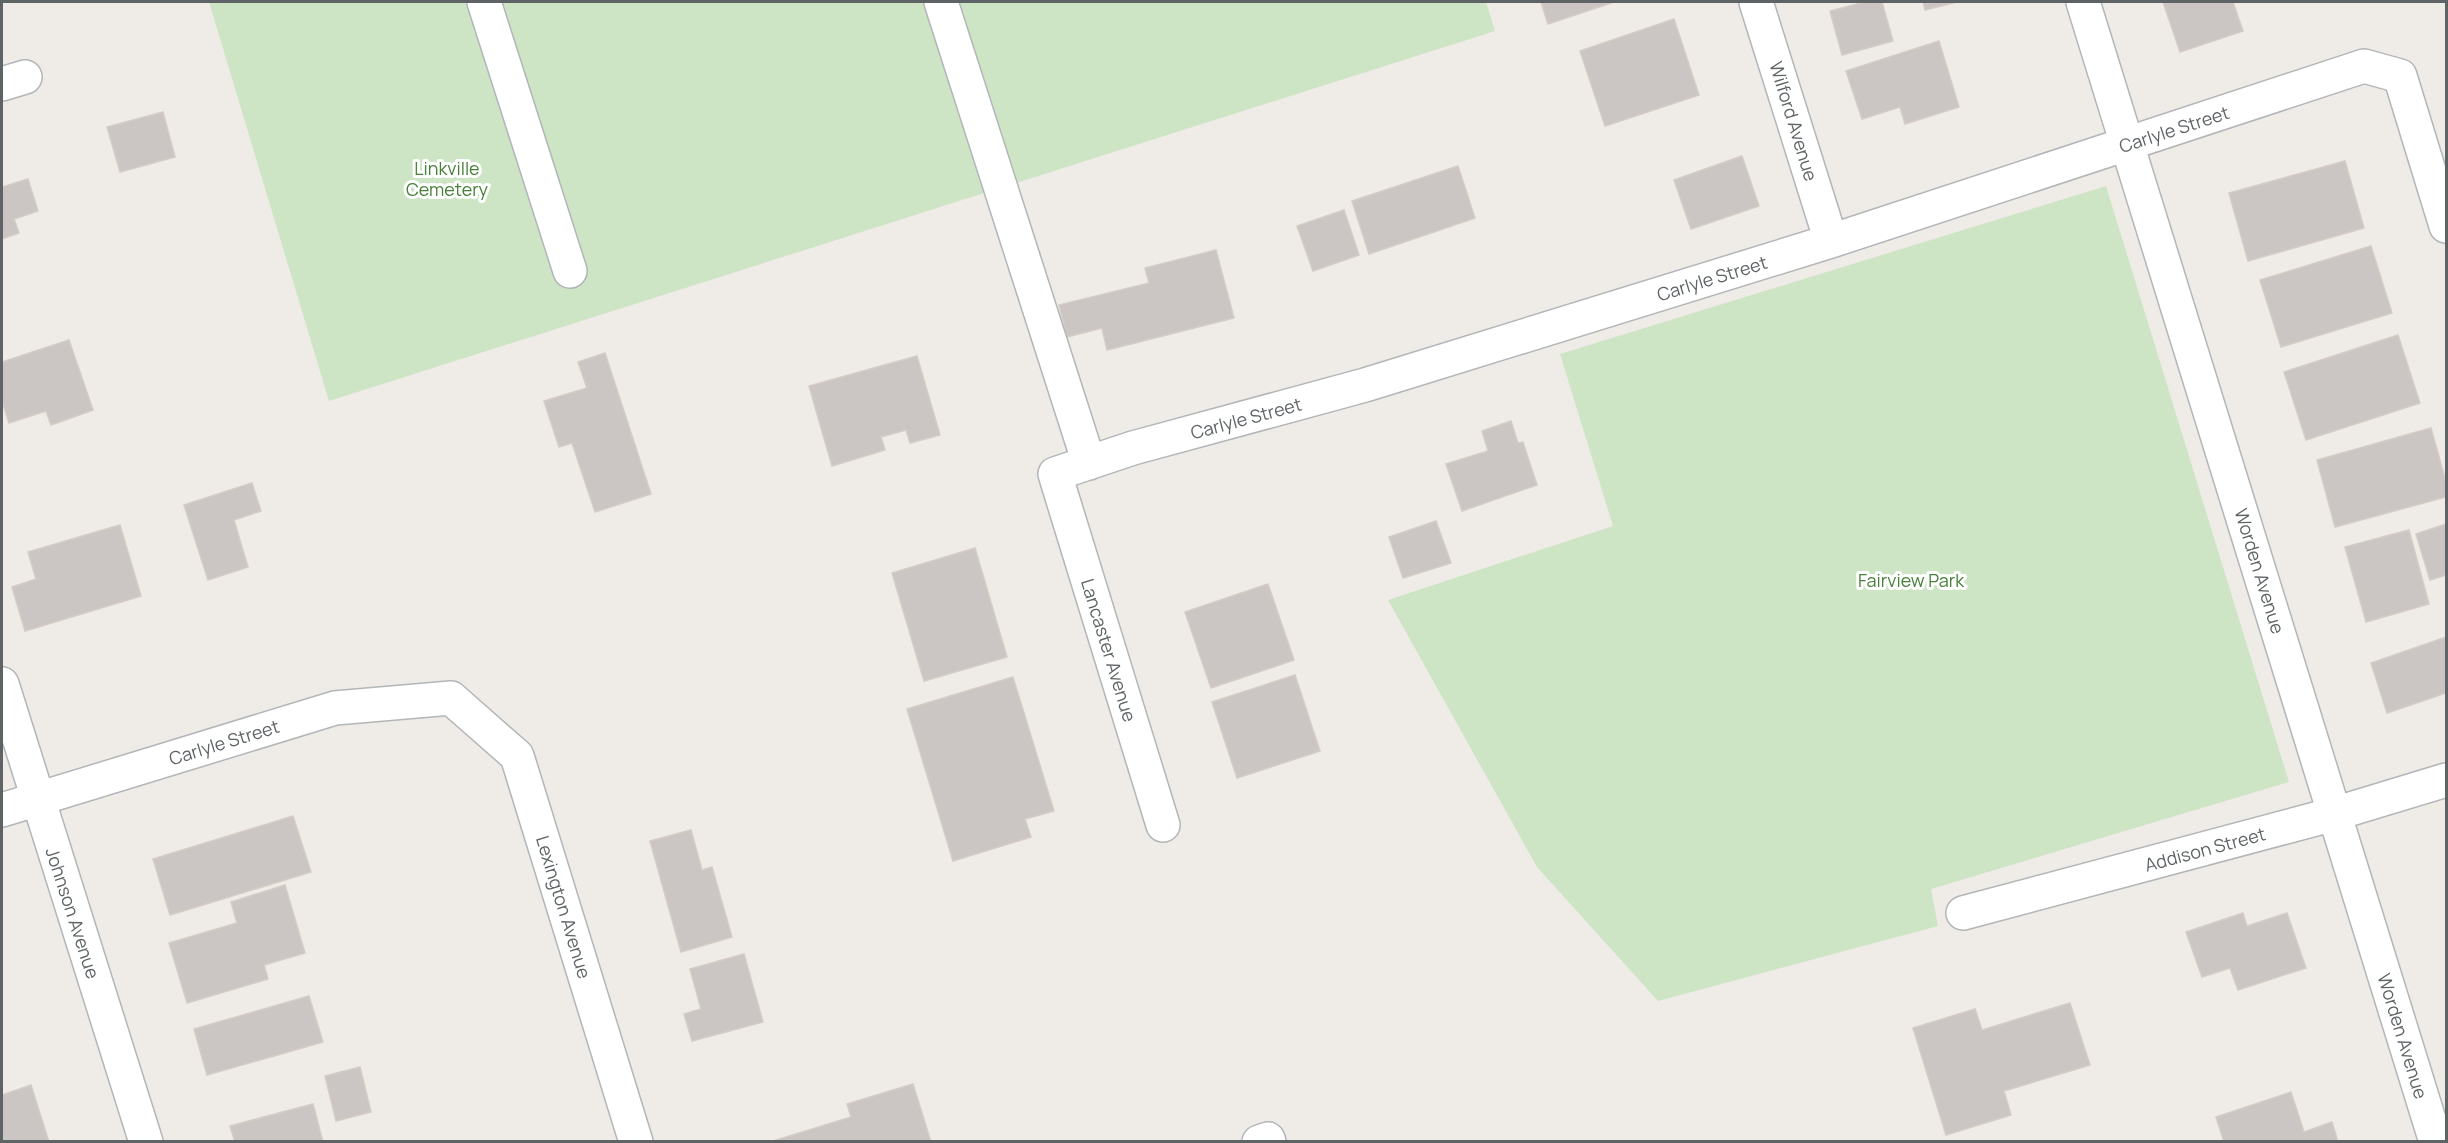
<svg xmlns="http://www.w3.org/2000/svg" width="2448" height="1143" font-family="Manrope,sans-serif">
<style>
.green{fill:#cde5c5}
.building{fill:#cbc6c3;stroke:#d4ccc5;stroke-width:1.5}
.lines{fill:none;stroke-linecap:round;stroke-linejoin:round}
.minor-casing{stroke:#b2b6b8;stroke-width:36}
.minor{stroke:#fff;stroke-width:33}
.labels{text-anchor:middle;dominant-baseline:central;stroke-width:6;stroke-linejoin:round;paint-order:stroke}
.street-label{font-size:18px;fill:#5e6466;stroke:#fff}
.park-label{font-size:18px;fill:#48813a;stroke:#fff}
</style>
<rect width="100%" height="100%" fill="#efebe7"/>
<path class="green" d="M209,2H1486L1495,31L329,401Z
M2106,186L2289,782L1931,889L1938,926L1658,1001L1537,867L1388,600L1613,526L1560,354Z"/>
<path class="building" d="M1541,2H1614L1548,24Z
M1865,2H1882L1893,41L1842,55L1830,11Z
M1923,2H1957L1925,10Z
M2163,2H2233L2243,31L2180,52Z
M1674,19L1699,95L1605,126L1580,51Z
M1939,41L1959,107L1905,124L1900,107L1862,119L1846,71Z
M163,112L175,157L120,172L107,127Z
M1742,156L1759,206L1691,229L1674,180Z
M2345,161L2364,228L2248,261L2229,193Z
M1458,166L1475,218L1369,254L1352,201Z
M28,179L38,211L14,219L19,233L2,239V187Z
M1344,210L1359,255L1313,271L1297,226Z
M2371,246L2392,313L2281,347L2260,280Z
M1216,250L1234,318L1107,350L1102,328L1067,337L1059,305L1149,283L1145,268Z
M2398,335L2420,403L2306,440L2284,372Z
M69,340L93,410L51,425L46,411L9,423L2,401V362Z
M605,353L651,494L595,512L572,443L559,447L544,401L587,388L578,362Z
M917,356L940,435L910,443L906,430L881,437L885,450L832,466L809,386Z
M1511,421L1518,443L1523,442L1537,485L1462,511L1446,464L1488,451L1482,431Z
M2431,428L2446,482V497L2335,527L2317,460Z
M252,483L261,511L234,520L248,567L208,580L184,505Z
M1436,521L1451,563L1403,578L1389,537Z
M2446,524V575L2430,580L2416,534Z
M120,525L141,596L25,631L12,587L36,579L28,552Z
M2409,530L2429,604L2366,622L2345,547Z
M975,548L1007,657L924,681L892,573Z
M1268,584L1294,660L1211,688L1185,612Z
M2446,637V693L2387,713L2371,663Z
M1295,675L1320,751L1237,778L1212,702Z
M1013,677L1054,811L1025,819L1031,837L953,861L907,709Z
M293,816L311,872L170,915L153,859Z
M691,830L702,870L712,867L732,937L681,952L650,841Z
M285,885L305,953L264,965L268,979L187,1003L169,943L237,923L231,902Z
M2243,913L2247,926L2287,913L2306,968L2238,990L2230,968L2202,977L2186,932Z
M744,954L763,1022L692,1041L684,1014L701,1009L690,969Z
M309,996L323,1042L207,1075L194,1029Z
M2070,1003L2090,1065L2004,1091L2011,1115L1946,1135L1913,1028L1975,1009L1982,1030Z
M360,1067L371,1112L336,1121L325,1076Z
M913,1084L931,1142H770L851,1117L847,1104Z
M31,1085L49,1142H2V1095Z
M2291,1092L2304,1132L2332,1122L2338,1142H2224L2216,1117Z
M313,1104L323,1142H235L230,1126Z"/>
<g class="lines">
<defs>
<path id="minor" d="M484,2L570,271
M941,2L1089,463
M1756,2L1831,241
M2083,2L2436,1142
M2,84L25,77
M2,684L146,1142
M2,810L335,708L451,698L517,756L636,1142
M1163,825L1055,474L1133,448L1365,385L1831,241L2364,66L2400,76L2446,226
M1963,913L2334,814L2446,780
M1259,1142L1268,1139L1269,1142"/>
</defs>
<use href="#minor" class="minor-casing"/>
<use href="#minor" class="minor"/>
</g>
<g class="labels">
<g class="street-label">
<text transform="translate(1794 121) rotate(73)">Wilford Avenue</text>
<text transform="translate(2174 129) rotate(-18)">Carlyle Street</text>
<text transform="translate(1712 278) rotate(-17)">Carlyle Street</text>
<text transform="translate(1246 418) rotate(-15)">Carlyle Street</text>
<text transform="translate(2260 571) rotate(73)">Worden Avenue</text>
<text transform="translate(1109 650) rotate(73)">Lancaster Avenue</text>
<text transform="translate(224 742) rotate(-17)">Carlyle Street</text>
<text transform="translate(2205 849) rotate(-15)">Addison Street</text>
<text transform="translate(564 907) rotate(73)">Lexington Avenue</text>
<text transform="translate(73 913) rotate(72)">Johnson Avenue</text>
<text transform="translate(2403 1036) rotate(73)">Worden Avenue</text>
</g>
<g class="park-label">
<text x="447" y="168">Linkville<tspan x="447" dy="21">Cemetery</tspan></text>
<text x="1911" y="580">Fairview Park</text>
</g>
</g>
<rect width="2448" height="1143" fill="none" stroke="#5e6466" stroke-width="6"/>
</svg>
